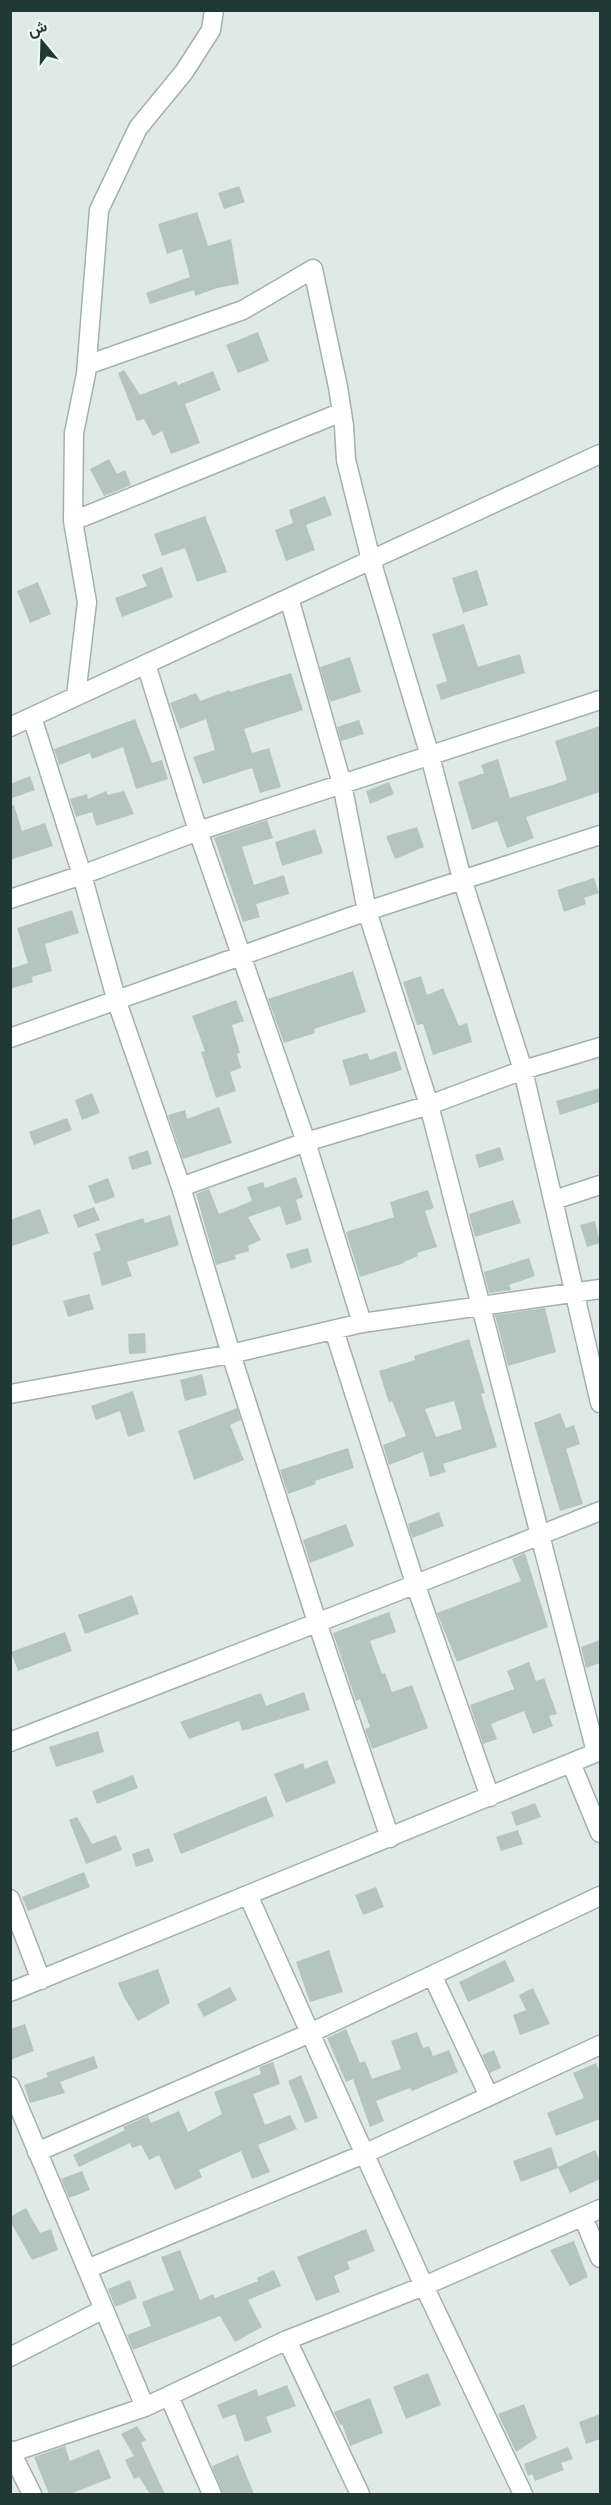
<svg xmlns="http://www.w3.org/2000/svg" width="611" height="2505" font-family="'Source Sans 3',Vazirmatn,sans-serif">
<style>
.building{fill:#b4c4bf;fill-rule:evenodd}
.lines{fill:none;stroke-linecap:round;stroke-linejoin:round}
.minor-casing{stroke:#a2b1ad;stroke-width:21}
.minor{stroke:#fff;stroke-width:18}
</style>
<rect width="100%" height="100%" fill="#dfeae6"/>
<path class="building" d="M239,186L245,202L224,209L218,193Z
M197,212L208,246L231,239L239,284L217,288L195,296L194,290L150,304L146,293L190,277L182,249L167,254L158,224Z
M258,332L269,361L238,373L226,345Z
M124,370L140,395L176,381L178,385L213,371L221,390L185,404L200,443L171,454L162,431L153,436L144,419L137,421L118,373Z
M109,459L117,474L125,470L131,485L104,496L90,469Z
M325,496L332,515L306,525L315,550L286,561L275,530L293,523L289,510Z
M205,516L227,572L197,582L185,548L162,556L154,534Z
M162,567L173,597L122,617L115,598L147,586L142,575Z
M477,570L488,605L463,613L452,578Z
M38,582L51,614L30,623L17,591Z
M464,624L478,667L520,654L525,673L441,700L436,685L447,681L432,634Z
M350,657L361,692L330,702L320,667Z
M291,673L303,710L244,729L252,753L269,748L281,787L260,793L252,768L203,784L193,757L215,750L206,719L180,729L170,703L196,693L200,701L230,690V692Z
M135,719L152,763L162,760L168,779L136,789L123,747L92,759L90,753L59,765L54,749Z
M359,720L364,734L341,741L337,727Z
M600,726V792L526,817L534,838L507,848L497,821L472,830L458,782L484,773L481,765L498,759L510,798L559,783L567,780L555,741Z
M30,776L35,790L10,799V784Z
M389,782L394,794L370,804L366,791Z
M106,791L108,795L124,791L134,814L96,826L92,812L76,817L70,799L87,794L88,799Z
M14,805L22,831L45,823L53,846L10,860V806Z
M267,820L273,838L242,847L254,885L284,875L289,894L256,904L260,917L243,922L214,838Z
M417,827L424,847L395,859L386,836Z
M315,829L323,853L282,866L275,842Z
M594,878L599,893L584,898L586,904L564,912L557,890Z
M72,910L79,933L45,944L52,971L32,977L33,982L10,989V969L28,963L17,928Z
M353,971L366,1012L314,1029L315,1033L284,1043L268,999Z
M421,976L427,995L443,988L459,1026L467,1023L472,1042L433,1055L423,1024L417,1025L403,982Z
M236,1000L244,1021L232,1025L240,1053L237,1054L241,1068L230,1072L236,1091L216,1098L201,1052L205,1051L192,1016Z
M396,1051L402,1070L350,1086L342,1060L367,1053L370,1060Z
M600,1088V1102L560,1115L556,1101Z
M92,1093L100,1113L82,1120L75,1100Z
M219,1107L232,1143L183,1159L168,1115L185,1110L187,1119Z
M67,1118L72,1130L34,1145L29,1132Z
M500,1147L504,1160L479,1168L475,1155Z
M148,1150L152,1164L132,1170L128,1157Z
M296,1177L303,1197L296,1200L302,1220L286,1225L280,1206L248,1217L261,1240L248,1246L249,1251L235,1255L236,1259L216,1265L196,1194L209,1189L219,1214L252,1201L247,1187L263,1182L265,1188Z
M108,1178L115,1197L95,1204L88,1186Z
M428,1190L434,1208L425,1211L437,1247L417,1253L418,1256L404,1262V1263L360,1277L346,1232L394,1217L390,1202Z
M513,1200L521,1223L475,1237L469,1214Z
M94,1207L100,1220L78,1228L73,1215Z
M40,1209L49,1233L10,1247V1220Z
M170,1215L179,1245L127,1262L132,1276L102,1286L93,1253L101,1250L95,1234L143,1218L145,1223Z
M595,1221L600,1243L587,1247L580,1225Z
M308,1248L312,1262L291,1269L286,1254Z
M529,1258L535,1276L509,1285L511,1290L489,1293L484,1272Z
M89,1294L94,1309L68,1317L63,1301Z
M545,1308L556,1352L508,1366L495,1315Z
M145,1333L146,1353L129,1354L128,1334Z
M469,1339L485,1393L481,1394L497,1447L443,1464L446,1472L430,1477L423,1452L389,1465L383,1445L406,1436L392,1401L389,1403L379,1371L415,1360L414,1356ZM454,1401L462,1429L436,1437L425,1409Z
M202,1374L207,1395L185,1401L180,1380Z
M133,1391L145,1431L128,1437L120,1411L96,1420L91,1406Z
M237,1408L241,1420L230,1425L244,1460L194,1480L178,1431Z
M560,1413L566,1428L574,1425L580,1444L566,1449L583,1504L560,1511L534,1423Z
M348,1448L354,1468L315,1481L316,1484L288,1494L280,1470Z
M439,1512L444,1526L412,1538L408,1524Z
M346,1524L354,1546L310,1563L303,1540Z
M525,1553L548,1627L457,1662L437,1613L521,1581L512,1559Z
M132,1595L139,1614L85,1634L78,1615Z
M389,1612L396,1632L370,1641L382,1674L385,1673L392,1692L412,1685L428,1728L372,1749L365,1729L370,1727L360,1699L356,1701L333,1633Z
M65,1632L72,1651L18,1671L11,1652Z
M600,1640V1663L586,1668L581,1647Z
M529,1662L536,1681L544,1678L557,1714L549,1716L553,1726L533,1734L524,1711L491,1724L497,1739L483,1744L470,1705L514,1689L507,1671Z
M304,1692L310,1710L242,1731L239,1721L189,1739L180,1722L261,1693L266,1706Z
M98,1731L104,1752L56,1767L49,1747Z
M327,1760L336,1783L286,1803L274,1774L303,1763L305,1769Z
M133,1775L138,1788L97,1804L92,1791Z
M266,1796L274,1816L181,1854L173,1834Z
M535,1803L541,1817L516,1826L511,1812Z
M77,1817L92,1844L116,1835L122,1850L86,1864L69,1820Z
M518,1830L523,1844L501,1851L496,1837Z
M149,1848L154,1861L136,1867L132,1854Z
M84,1872L90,1887L28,1911L22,1897Z
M376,1887L384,1907L363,1915L355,1895Z
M329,1950L343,1992L310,2002L296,1962Z
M505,1960L515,1981L468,2002L459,1982Z
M158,1969L170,2003L138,2021L124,1997L118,1983Z
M230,1987L237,2000L204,2017L197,2004Z
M533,1988L550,2024L520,2035L513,2015L526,2010L519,1995Z
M25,2024L34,2051L10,2060V2029Z
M346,2029L360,2063L365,2061L372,2079L401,2069L391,2041L417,2032L423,2048L429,2046L433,2056L449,2050L458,2072L412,2091L410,2088L376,2101L384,2121L370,2127L353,2079L346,2082L327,2038Z
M494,2050L501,2068L490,2073L482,2055Z
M94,2056L98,2068L60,2082L65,2093L30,2103L24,2085L48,2077L46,2073Z
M273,2062L280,2084L253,2094L265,2125L290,2115L297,2129L258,2145L270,2172L252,2179L241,2151L199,2170L202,2177L175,2190L159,2155L149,2160L141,2145L132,2148L130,2143L79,2167L73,2155L125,2130L123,2127L148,2116L151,2123L179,2111L188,2132L222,2114L214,2092L261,2074L259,2067Z
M596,2063L600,2073V2119L556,2136L547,2113L584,2098L573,2073Z
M301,2075L318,2118L305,2123L288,2081Z
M551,2147L558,2167L595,2150L600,2161V2179L570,2193L558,2168L521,2182L513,2161Z
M82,2171L90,2190L69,2198L61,2179Z
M26,2208L40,2233L51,2229L58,2250L32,2260L10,2221V2217Z
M366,2229L375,2251L347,2262L350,2269L334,2276L340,2292L316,2301L297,2257Z
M574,2241L588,2277L570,2286L550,2250Z
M180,2250L200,2300L213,2294L215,2298L258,2281L257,2278L274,2270L281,2286L248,2300L262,2327L235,2342L220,2316L133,2350L127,2335L151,2326L142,2302L174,2290L161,2257Z
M130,2280L137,2298L115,2307L108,2289Z
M428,2373L441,2405L406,2419L393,2387Z
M287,2385L296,2406L266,2417L272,2432L245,2442L235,2414L223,2419L217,2405L256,2389L259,2396Z
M370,2398L383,2433L350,2446L342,2424L340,2425L334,2412Z
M524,2404L537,2438L516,2452L498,2414Z
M600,2414V2439L586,2444L579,2422Z
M137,2426L146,2440L141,2443L165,2494H150L139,2477L134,2479L125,2460L134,2456L121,2434Z
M65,2446L70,2461L99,2449L111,2478L70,2494H49L34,2457Z
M568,2447L573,2459L561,2463L564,2470L535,2481L532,2474L528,2476L524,2464Z
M238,2455L254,2494H223L212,2466Z"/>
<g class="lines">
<defs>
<path id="minor" d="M87,365L243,310L313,269L338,387L344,426L346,460L371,560L430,756L462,879L523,1070L600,1403
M73,521L342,412
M289,598L342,784L367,911L429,1105L596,1752
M146,664L198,831L306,1142L362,1323
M76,696L87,602L73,521L74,433L86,374L99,210L138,128L184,72L211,30L214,10
M32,717L82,875L117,1002L181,1187L231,1354L317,1622L390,1838
M10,727L600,454
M10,899L82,875L198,831L600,700
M10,1038L367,911L600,835
M181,1187L306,1142L429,1105L523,1070L600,1047
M554,1200L600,1185
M334,1330L416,1586L490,1797
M10,1394L231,1354L362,1323L600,1289
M10,1742C207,1665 405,1590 600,1511
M571,1763L600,1833
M248,1895L424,2286L523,2494
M10,1899L41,1980
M433,1977L489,2096
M10,1992L600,1751
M10,2086L145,2407
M37,2152L310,2033L600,1896
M583,2217L600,2258
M87,2269L364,2154L600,2045
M287,2340L360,2494
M10,2357L104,2309
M169,2396L212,2494
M10,2450L32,2494
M10,2453L145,2407L287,2340L424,2286L600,2209"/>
</defs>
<use href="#minor" class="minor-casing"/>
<use href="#minor" class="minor"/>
</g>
<rect width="611" height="2505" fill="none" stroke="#213935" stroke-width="24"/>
<g transform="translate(42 42) rotate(341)" stroke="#eff7f3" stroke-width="4.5" paint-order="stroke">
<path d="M0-4.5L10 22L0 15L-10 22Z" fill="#213935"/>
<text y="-9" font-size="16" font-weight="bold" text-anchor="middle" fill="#213935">ش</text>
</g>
</svg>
